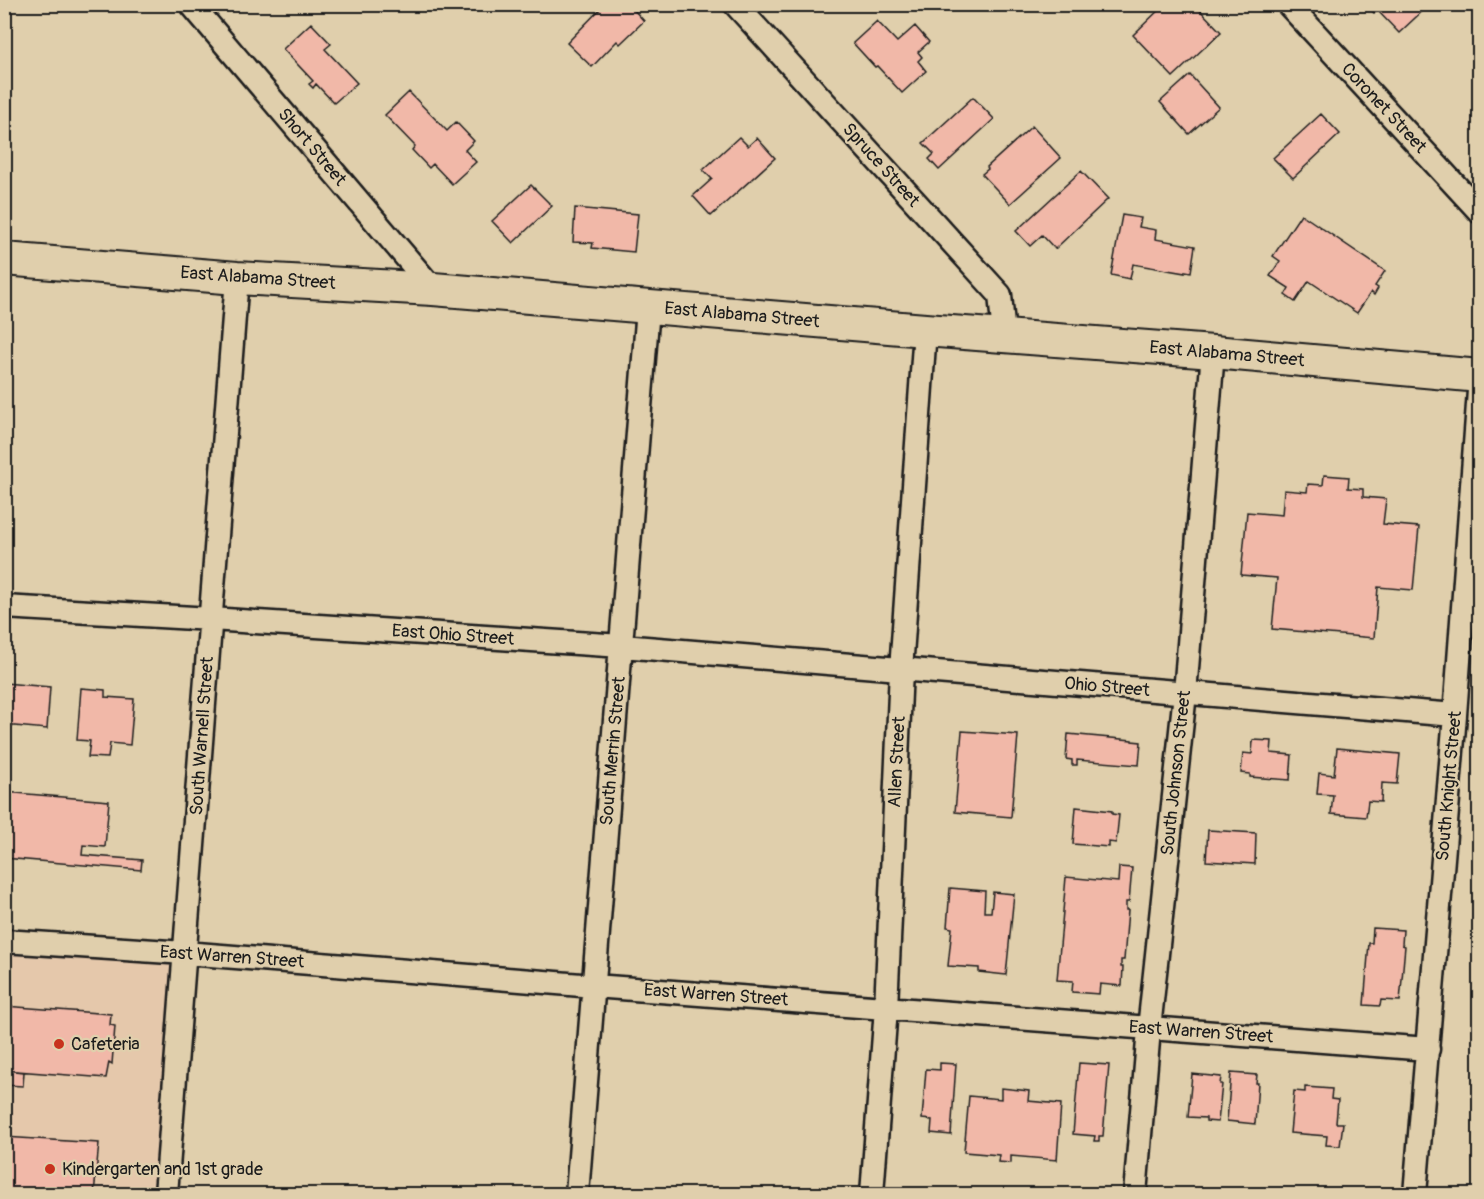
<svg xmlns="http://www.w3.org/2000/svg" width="1484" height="1199" font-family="Pangolin,sans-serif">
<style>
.built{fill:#e5c8ab}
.building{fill:#f1b8a8;stroke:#1c1c1c;stroke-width:1.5}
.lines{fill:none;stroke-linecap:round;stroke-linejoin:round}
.street-casing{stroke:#1c1c1c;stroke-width:27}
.secondary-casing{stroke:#1c1c1c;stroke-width:36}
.street{stroke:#e0cfac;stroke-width:22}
.secondary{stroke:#e0cfac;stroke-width:32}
.poi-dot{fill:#c8321e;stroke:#e0cfac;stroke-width:2}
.labels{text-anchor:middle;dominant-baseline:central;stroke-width:4.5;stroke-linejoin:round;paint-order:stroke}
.street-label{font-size:18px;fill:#1c1c1c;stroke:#e0cfac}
.poi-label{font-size:18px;fill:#1c1c1c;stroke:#e0cfac;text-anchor:start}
</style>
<rect width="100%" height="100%" fill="#e0cfac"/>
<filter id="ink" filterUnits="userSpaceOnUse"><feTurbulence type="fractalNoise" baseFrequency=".0167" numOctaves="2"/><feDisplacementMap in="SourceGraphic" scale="12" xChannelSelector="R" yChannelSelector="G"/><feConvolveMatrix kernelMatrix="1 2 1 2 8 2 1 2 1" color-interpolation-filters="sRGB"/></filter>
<g filter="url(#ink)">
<path class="built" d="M4,941L185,953L166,1194H5Z"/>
<path class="building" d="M605,4H633L636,8L634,10L644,21L620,44L617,41L592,67L567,43Z
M1165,4H1194L1221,32L1173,77L1133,35Z
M1365,4H1430L1399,33L1377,10L1374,13Z
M877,21L897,42L915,26L929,42L918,52L922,57L918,61L926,71L902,93L877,66L875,67L853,43Z
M311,23L331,44L325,49L357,83L334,103L316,84L313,88L309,84L313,81L283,49Z
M1190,75L1219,107L1189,134L1160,102Z
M409,92L447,131L456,122L474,141L465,150L476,162L452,184L433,164L429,168L412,150L415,146L385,115Z
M973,97L994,119L939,170L929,159L934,154L923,143Z
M1321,114L1340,134L1293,178L1273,158Z
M1032,126L1061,158L1010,204L982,174L988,169L987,167Z
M739,137L748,146L757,138L775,158L711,216L693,196L712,179L703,170Z
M1081,171L1108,199L1055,249L1042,235L1030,246L1016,231Z
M531,185L552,206L513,243L492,221Z
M575,208L638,214L634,252L592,248L593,243L573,242Z
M1301,214L1385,271L1375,286L1378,288L1374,295L1371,292L1357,313L1309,281L1295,302L1285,295L1289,288L1270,276L1280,261L1273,256Z
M1122,215L1141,218L1139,227L1156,230L1155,239L1195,246L1191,272L1185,271V273L1133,264L1130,279L1111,275Z
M1324,475L1349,477L1348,488L1363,489V497L1386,499L1383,524L1419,527L1413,590L1378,587L1374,638L1272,629L1277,578L1241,575L1247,512L1282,515L1284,490L1307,492L1308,484L1323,485Z
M4,683L50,687L47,729L4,725Z
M81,688L105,690V697L134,699L130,745L110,743L108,758L88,757L90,741L77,740Z
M962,731L1018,735L1011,817L955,812Z
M1068,734L1132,740V741L1141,742L1139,765L1077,760V765H1072V760L1066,759Z
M1253,740L1272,741L1271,753L1292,755L1290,780L1250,777V774L1241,773L1243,753L1252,754Z
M1337,748L1400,754L1397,784L1382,783L1381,802L1368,801L1366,817L1331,814L1333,795L1317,794L1319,773L1334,775Z
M4,792L109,801L105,847L83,845L82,855L142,860L141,870L4,858Z
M1076,807L1112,811V814L1119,815L1116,843L1109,842V847L1073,844Z
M1208,830L1256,833L1255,864L1206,861Z
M1119,867L1132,868L1129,902H1126V910H1128L1124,960H1121V967H1123L1122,986L1100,984L1099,994L1072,992L1073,981L1057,980L1066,877L1118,882Z
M950,888L985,891L984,912H991L993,892L1014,894L1006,975L979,972V968L948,966L952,928L947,927Z
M1373,928L1403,930L1402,945L1405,946L1400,1001L1381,1000L1380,1006L1364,1005L1369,943H1372Z
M4,1006L111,1014L110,1025L115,1026L112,1064L109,1062L106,1078L4,1070Z
M940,1063L956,1064L951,1135L931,1133L932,1120L922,1119L926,1069L940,1070Z
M1079,1063L1109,1065L1103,1136H1099V1141H1094L1095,1136L1073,1134Z
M4,1070L24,1072L23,1086L4,1085Z
M1231,1073L1257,1075L1256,1083H1258L1255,1124L1227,1121Z
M1192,1074L1221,1077L1220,1084H1222L1218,1122L1206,1121V1118L1188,1117Z
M1305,1087L1332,1089L1331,1099L1338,1100L1336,1123H1343L1340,1146L1326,1145L1327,1136L1290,1133L1294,1091L1305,1092Z
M1001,1088L1029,1091L1028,1101L1061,1104L1057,1160L1011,1156V1163L998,1162L999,1155L964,1152L969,1096L1001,1099Z
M4,1137L99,1143L94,1194H4Z"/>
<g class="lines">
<defs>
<path id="street" d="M191,4L433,289
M735,4L1000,295L1004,335
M1288,4L1480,212
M4,607L211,619L622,646L1455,715
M4,941L185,953L594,986L1428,1049
M166,1194L237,278
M577,1194L648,308
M872,1194L886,1008L901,670L925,330
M1135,1194L1149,1029L1185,693L1213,352
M1415,1194L1455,715L1480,377"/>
<path id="secondary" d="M4,259L237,278L433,289L925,330L1213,352L1480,376"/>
</defs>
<use href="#street" class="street-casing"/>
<use href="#secondary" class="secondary-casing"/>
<use href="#street" class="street"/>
<use href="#secondary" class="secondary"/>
</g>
</g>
<g class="poi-dot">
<circle cx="59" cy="1044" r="6"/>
<circle cx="50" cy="1169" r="6"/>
</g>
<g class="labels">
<g class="street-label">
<text transform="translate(1384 108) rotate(47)">Coronet Street</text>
<text transform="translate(312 147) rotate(50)">Short Street</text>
<text transform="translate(881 165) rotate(48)">Spruce Street</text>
<text transform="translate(258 278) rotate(4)">East Alabama Street</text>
<text transform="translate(742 315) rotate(5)">East Alabama Street</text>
<text transform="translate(1227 354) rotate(5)">East Alabama Street</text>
<text transform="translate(453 635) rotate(4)">East Ohio Street</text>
<text transform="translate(1107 687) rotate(5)">Ohio Street</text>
<text transform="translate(202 736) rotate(-86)">South Warnell Street</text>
<text transform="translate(613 751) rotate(-85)">South Merrin Street</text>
<text transform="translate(897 762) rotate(-87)">Allen Street</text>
<text transform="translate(1176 773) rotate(-84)">South Johnson Street</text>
<text transform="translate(1449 786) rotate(-85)">South Knight Street</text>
<text transform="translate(232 957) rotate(4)">East Warren Street</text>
<text transform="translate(716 995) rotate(4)">East Warren Street</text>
<text transform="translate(1201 1032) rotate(4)">East Warren Street</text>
</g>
<g class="poi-label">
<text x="71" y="1044">Cafeteria</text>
<text x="62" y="1169">Kindergarten and 1st grade</text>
</g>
</g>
<rect width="1484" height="1199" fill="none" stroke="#e0cfac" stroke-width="24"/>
<rect x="12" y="12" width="1460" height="1175" fill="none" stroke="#1c1c1c" stroke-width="2" filter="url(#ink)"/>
</svg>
